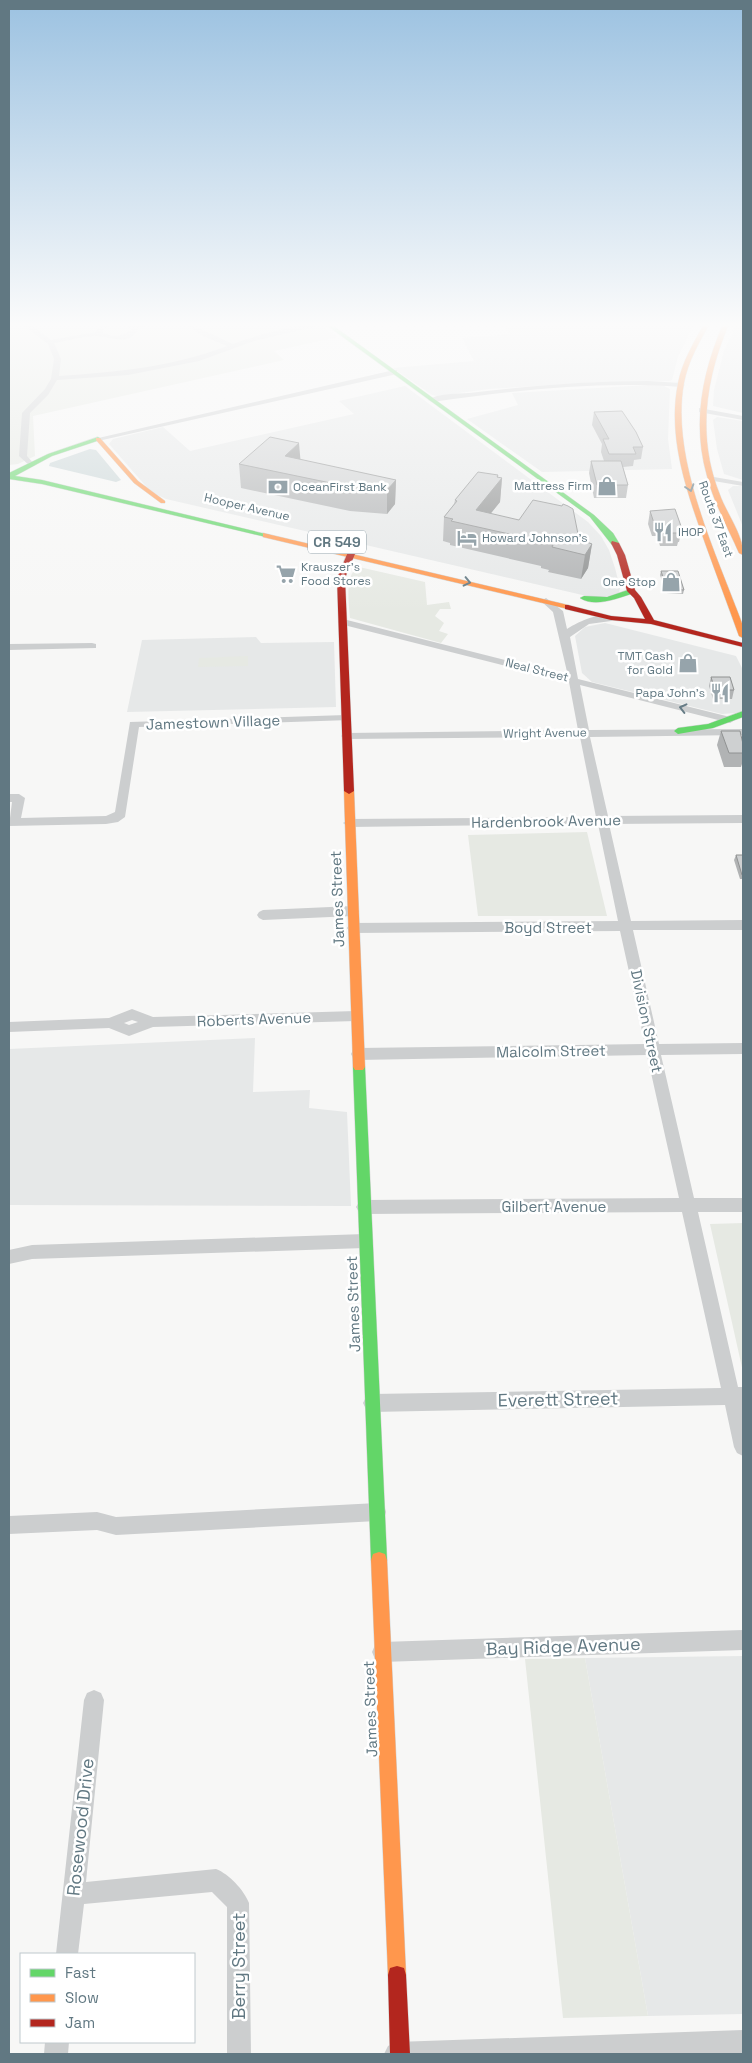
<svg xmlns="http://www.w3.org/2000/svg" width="752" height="2063" font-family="'Space Grotesk',sans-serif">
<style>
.built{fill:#e6e8e8}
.green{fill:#e6e9e3}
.water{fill:#cad6d7}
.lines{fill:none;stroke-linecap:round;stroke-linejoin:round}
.fast-casing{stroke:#d3d4d4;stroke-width:1}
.slow-casing{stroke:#d3d4d4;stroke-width:1}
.jam-casing{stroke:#d3d4d4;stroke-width:1}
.street{fill:#cccecf;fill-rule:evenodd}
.fast{fill:#63d668;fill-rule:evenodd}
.slow{fill:#ff974d;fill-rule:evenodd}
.jam{fill:#b3261e;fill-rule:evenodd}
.wall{fill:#b1b3b4}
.shaded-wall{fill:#909292}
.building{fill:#ced0d1;stroke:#909292}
.oneway{stroke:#617882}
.oneway2{stroke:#667c86}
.labels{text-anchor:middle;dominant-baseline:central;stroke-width:5;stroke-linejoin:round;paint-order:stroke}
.far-poi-label{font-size:12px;fill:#617882;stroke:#fff;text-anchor:end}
.far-street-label{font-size:12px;fill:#617882;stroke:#fff}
.shield{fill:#fff;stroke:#90a0a8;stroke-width:1}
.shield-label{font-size:14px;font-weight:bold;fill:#617882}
.street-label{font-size:15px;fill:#617882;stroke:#fff}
.near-street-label{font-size:18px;fill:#617882;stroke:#fff}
</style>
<rect width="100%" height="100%" fill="#f7f7f6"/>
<path class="built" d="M647,324H694L678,357L672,380L669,381L600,382L489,389L437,396L432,395L393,368L474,361L462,338Z
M737,324H743V413L713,406L714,390L724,351Z
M648,385L664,386L670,389L668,439L672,469L542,472L467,419L518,405L512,393Z
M405,386L588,522L601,536L609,550L615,568L620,588L619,593L614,596L591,597L166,499L151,492L109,444L113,439L163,427L190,451L354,414L339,401Z
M717,417L743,421V480L724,474L717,449L713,420Z
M733,486H743V527L728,490Z
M605,623L736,656L743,670V710L735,713L722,714L592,682L582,673L575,636L585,627Z
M256,637L261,643L334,642L336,707L127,712L142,640Z
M255,1038L253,1092L310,1090L309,1108L347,1112L351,1206L9,1205V1049Z
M743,1656V2014L648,2016L585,1658Z"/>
<path class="green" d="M9,324H319L338,337L274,351L284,360L33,416L35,456L18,464L9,465Z
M503,324H647L510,334Z
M359,567L425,582L427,605L449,602L451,609H440L435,616L444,623L439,631L448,634L441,643L350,618C349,604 344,573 359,567Z
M248,656V666L198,667L199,658Z
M587,832L607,916H478L468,835Z
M743,1223V1372L710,1224Z
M585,1658L648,2016L563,2018L525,1659Z"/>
<path class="water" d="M90,449L96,450L121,480L116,482L49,466L50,463Z"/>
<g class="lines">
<defs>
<path id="fast" d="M325,324H331L594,515L613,533L619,543L618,545H612L590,517Z
M98,437L101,439L100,440L52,456L15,476L42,480L270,535L266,537L42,484L9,479V473L48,454Z
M631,589L635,591L634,593C618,598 595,608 580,598L584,596L607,597Z
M743,711V717L713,728L678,734L674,731L678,728L708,724Z
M359,1062L363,1064L365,1067L387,1560L385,1566L379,1568L373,1566L371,1560L353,1067L355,1064Z"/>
<path id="slow" d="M704,324H710C699,342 688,362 684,383C670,459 717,555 743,626V638L739,636C728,605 716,574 705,543C687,492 667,438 678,383C682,362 694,342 704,324Z
M723,324H729C705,380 697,438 720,495C727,514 744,536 743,555L739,553C728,528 714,503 707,476C692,424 702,373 723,324Z
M96,438H100L138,481L165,501V503H161L134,483L96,440Z
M263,533L568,605L572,607L568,609L263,537Z
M349,788L354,791L365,1067L363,1070H355L353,1067L344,791Z
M379,1552L385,1554L387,1560L406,1975L404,1982L397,1984L390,1982L388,1975L371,1560L373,1554Z"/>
<path id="jam" d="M612,541L619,543L625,555L635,590L641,597L654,620L743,643V647L651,624L611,620L565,609V605H568L611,616L645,619L634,598L627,591L617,555L611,543Z
M348,552L355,554L345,578L354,791L349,794L344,791L337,578Z
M397,1966L404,1968L406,1975L410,2054H390L388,1975L390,1968Z"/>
</defs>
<use href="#fast" class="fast-casing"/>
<use href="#slow" class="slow-casing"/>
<use href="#jam" class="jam-casing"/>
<path class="street" d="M22,324H30L51,340L96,332L98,328L107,324H116L103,330V333C113,337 123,337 132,329L124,324H158L139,328C130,347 112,337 97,336C83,336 67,341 54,343L61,359L59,376C117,372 172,367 227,346L203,336L184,324C194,324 221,339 233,344C260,334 298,323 326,324L254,341L199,361L128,375L57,380L48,395L30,413L27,456L35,465L31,467L19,456L22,413L45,389L51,379L54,359L48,344Z
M394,370H397V374L98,441L94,439Z
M648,381L681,383L685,385L681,387C598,381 514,390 432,402L428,400C438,393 457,394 469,393C528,386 588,381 648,381Z
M699,408L743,416V420L699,412Z
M708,476L743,482V486L708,480Z
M546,598L563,611L567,629C577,622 605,609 616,618L611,621L589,624L570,637L578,679L734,718L735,720L730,723L580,685L589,730L743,729V735L590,737L608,816L743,815V823L609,824L631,921L743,920V930H633L659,1044L743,1043V1054L661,1055L694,1198H743V1212H698L738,1387H743V1456L737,1453L734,1447L725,1405L372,1412L366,1409L363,1403L366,1397L372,1394L721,1388L682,1212L364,1214L359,1212L356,1207L359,1202L364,1200L679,1198L647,1055L358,1060L353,1058L351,1054L353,1050L358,1048L645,1044L620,931L353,933L349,931L347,928L349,925L353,923L618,921L598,824L349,827L343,823L349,819L596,817L580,737L346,739L341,736L346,733L578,730L569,682L340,624L338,622L343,619L568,676L553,612L541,601Z
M92,643L96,644V648L9,650V644Z
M346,715L351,718L350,720L139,727L125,817L118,822L106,824L9,826L12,802H9V794H19L25,798L21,818L106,816L115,812L130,722Z
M353,906L357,908L359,911L357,914L353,916L263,920L259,918L257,915L259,912L263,910Z
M132,1009L153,1017L356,1011L361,1012L363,1016L361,1020L356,1021L153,1027L129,1036L109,1028L9,1032V1022L109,1018ZM132,1020L138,1022L129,1025L124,1023Z
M365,1234L371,1236L373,1241L371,1246L365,1248L32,1259L9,1264V1250L32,1245Z
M377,1503L384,1505L386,1512L384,1519L377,1521L116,1535L97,1530L9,1534V1516L97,1512L116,1517Z
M743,1630V1650L382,1662L375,1659L372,1652L375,1645L382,1642Z
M94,1690L101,1693L104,1700L86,1882L216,1869C229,1874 244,1890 249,1903L251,2054H227V1907L212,1892L84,1904L78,1954H56L84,1700L87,1693Z
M743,2030V2054H384L388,2046L396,2042Z
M45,2042H69L68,2054H44Z"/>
<use href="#fast" class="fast"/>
<use href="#slow" class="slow"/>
<use href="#jam" class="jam"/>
</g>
<path class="wall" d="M594,412L643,447L641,459L634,460L633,466L623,467L628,485L626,498H594L589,473L591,461H604L601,452L602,444L592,425Z
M300,460L396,480L395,504L387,514L350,511L241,488L239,464Z
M498,475V477L502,478L500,502L490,514L579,539L592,544L588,568L581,579L548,572L549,570L541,568V566L450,545V543L443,541L444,517L454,504L455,500Z
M650,511L682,529L679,542H678L677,546H660L657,536H652L648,524Z
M661,571L684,590L683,594L666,593L660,575Z
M711,677L734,690L732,699H713L709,686Z
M721,731L743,744V761L741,767H724L717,745Z
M736,855H743V879H740L734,860Z"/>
<path class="shaded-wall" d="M299,443L301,466L285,456Z
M498,475L497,483L502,478L500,502L480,527L476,510Z
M396,480L395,504L387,514V490Z
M592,544L588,568L581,579L585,555Z"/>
<path class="building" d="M622,411L636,432L643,447H633L636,454H609L603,439H609L594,412Z
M270,437L299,443L285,456L396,480L387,490L350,487L239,464Z
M591,461H621L628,485H597Z
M478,472L498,475L497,477L502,478L476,510L519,520L533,500L562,506L563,504L568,506L573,509L579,539L592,544L585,555L552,547L553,545L544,543L545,542L451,521L453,519L444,517L457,501L455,500Z
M675,509L682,529H679L680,533H663L660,523H654L650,511Z
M661,571H678L684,590L667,589Z
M711,677H730L734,690H715Z
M721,731H740L743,744V753H729Z
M736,855H743V875H742Z"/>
<defs><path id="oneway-chevron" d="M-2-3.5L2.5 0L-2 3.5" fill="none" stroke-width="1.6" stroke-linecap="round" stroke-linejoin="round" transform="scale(1.25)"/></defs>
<g class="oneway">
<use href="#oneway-chevron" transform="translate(690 488) rotate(72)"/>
<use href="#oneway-chevron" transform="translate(467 582) rotate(13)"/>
</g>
<use class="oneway2" href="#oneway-chevron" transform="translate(683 708) rotate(-166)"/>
<linearGradient id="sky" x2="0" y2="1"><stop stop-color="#9cc2e1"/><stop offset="0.53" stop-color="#fbfbfb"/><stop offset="1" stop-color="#fbfbfb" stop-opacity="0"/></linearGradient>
<rect width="752" height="613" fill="url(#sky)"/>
<defs>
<symbol id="shop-bare" viewBox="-9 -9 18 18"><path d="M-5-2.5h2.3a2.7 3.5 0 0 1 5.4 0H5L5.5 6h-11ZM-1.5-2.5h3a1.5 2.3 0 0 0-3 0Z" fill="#96a4ab" stroke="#fff" stroke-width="2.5" paint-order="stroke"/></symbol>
<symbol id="bank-bare" viewBox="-9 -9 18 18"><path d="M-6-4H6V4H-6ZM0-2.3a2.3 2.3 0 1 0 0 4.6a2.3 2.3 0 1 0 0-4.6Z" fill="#96a4ab" stroke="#fff" stroke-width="2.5" paint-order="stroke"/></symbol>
<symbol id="restaurant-bare" viewBox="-9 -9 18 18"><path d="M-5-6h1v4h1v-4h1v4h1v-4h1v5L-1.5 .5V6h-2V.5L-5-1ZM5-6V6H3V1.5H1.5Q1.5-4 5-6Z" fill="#96a4ab" stroke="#fff" stroke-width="2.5" paint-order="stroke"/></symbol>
<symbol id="hotel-bare" viewBox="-9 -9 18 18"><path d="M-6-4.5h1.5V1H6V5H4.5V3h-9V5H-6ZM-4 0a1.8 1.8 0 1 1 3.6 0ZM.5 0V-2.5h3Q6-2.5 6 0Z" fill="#96a4ab" stroke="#fff" stroke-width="2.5" paint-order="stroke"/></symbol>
<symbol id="supermarket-bare" viewBox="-9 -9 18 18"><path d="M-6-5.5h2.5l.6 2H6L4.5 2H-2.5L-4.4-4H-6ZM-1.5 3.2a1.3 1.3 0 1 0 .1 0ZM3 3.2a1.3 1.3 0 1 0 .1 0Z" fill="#96a4ab" stroke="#fff" stroke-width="2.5" paint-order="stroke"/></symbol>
</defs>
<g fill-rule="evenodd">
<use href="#shop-bare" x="593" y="472" width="28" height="28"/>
<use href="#bank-bare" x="264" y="473" width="28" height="28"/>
<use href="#restaurant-bare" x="649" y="518" width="28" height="28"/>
<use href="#hotel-bare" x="453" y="524" width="28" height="28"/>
<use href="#supermarket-bare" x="272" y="560" width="28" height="28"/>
<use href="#shop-bare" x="657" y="568" width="28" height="28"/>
<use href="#shop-bare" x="674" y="649" width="28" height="28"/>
<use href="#restaurant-bare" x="706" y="679" width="28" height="28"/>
</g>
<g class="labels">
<g class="far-poi-label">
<text x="592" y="486">Mattress Firm</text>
<text x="293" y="487" text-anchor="start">OceanFirst Bank</text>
<text x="678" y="532" text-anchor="start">IHOP</text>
<text x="482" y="538" text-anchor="start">Howard Johnson's</text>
<text x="301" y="567" text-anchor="start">Krauszer's<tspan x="301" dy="14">Food Stores</tspan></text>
<text x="656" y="582">One Stop</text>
<text x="673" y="656">TMT Cash<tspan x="673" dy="14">for Gold</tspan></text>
<text x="705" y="693">Papa John's</text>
</g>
<g class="far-street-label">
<text transform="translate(247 507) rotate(13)">Hooper Avenue</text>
<text transform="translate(716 519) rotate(70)">Route 37 East</text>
<text transform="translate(537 670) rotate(14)">Neal Street</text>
<text transform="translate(545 733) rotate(-1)">Wright Avenue</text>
</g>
<rect class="shield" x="308" y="530.5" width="58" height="23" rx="4"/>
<g class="shield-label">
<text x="337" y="542">CR 549</text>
</g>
<g class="street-label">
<text transform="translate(213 722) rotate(-2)">Jamestown Village</text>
<text transform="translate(546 821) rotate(-1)">Hardenbrook Avenue</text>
<text transform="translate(337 899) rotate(-92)">James Street</text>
<text x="548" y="927">Boyd Street</text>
<text transform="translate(254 1019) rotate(-2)">Roberts Avenue</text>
<text transform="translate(647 1021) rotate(78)">Division Street</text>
<text transform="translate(551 1051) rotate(-1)">Malcolm Street</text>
<text x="554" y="1206">Gilbert Avenue</text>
<text transform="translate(353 1304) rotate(-92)">James Street</text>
<text transform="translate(370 1709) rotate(-92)">James Street</text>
</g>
<g class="near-street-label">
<text transform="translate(558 1399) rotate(-1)">Everett Street</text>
<text transform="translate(563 1646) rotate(-2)">Bay Ridge Avenue</text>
<text transform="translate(80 1827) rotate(-84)">Rosewood Drive</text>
<text transform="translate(238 1966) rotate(-90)">Berry Street</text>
</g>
</g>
<rect width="752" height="2063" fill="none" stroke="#617882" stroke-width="20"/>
<rect x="20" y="1953" width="175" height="90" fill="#ffffff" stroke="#c0c9cd"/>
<rect x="30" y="1969" width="25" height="8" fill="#63d668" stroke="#c0c9cd"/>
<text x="65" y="1978" font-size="15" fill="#617882">Fast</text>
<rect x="30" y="1994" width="25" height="8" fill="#ff974d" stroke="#c0c9cd"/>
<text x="65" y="2003" font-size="15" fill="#617882">Slow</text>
<rect x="30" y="2019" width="25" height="8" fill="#b3261e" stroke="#c0c9cd"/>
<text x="65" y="2028" font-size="15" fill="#617882">Jam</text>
</svg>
